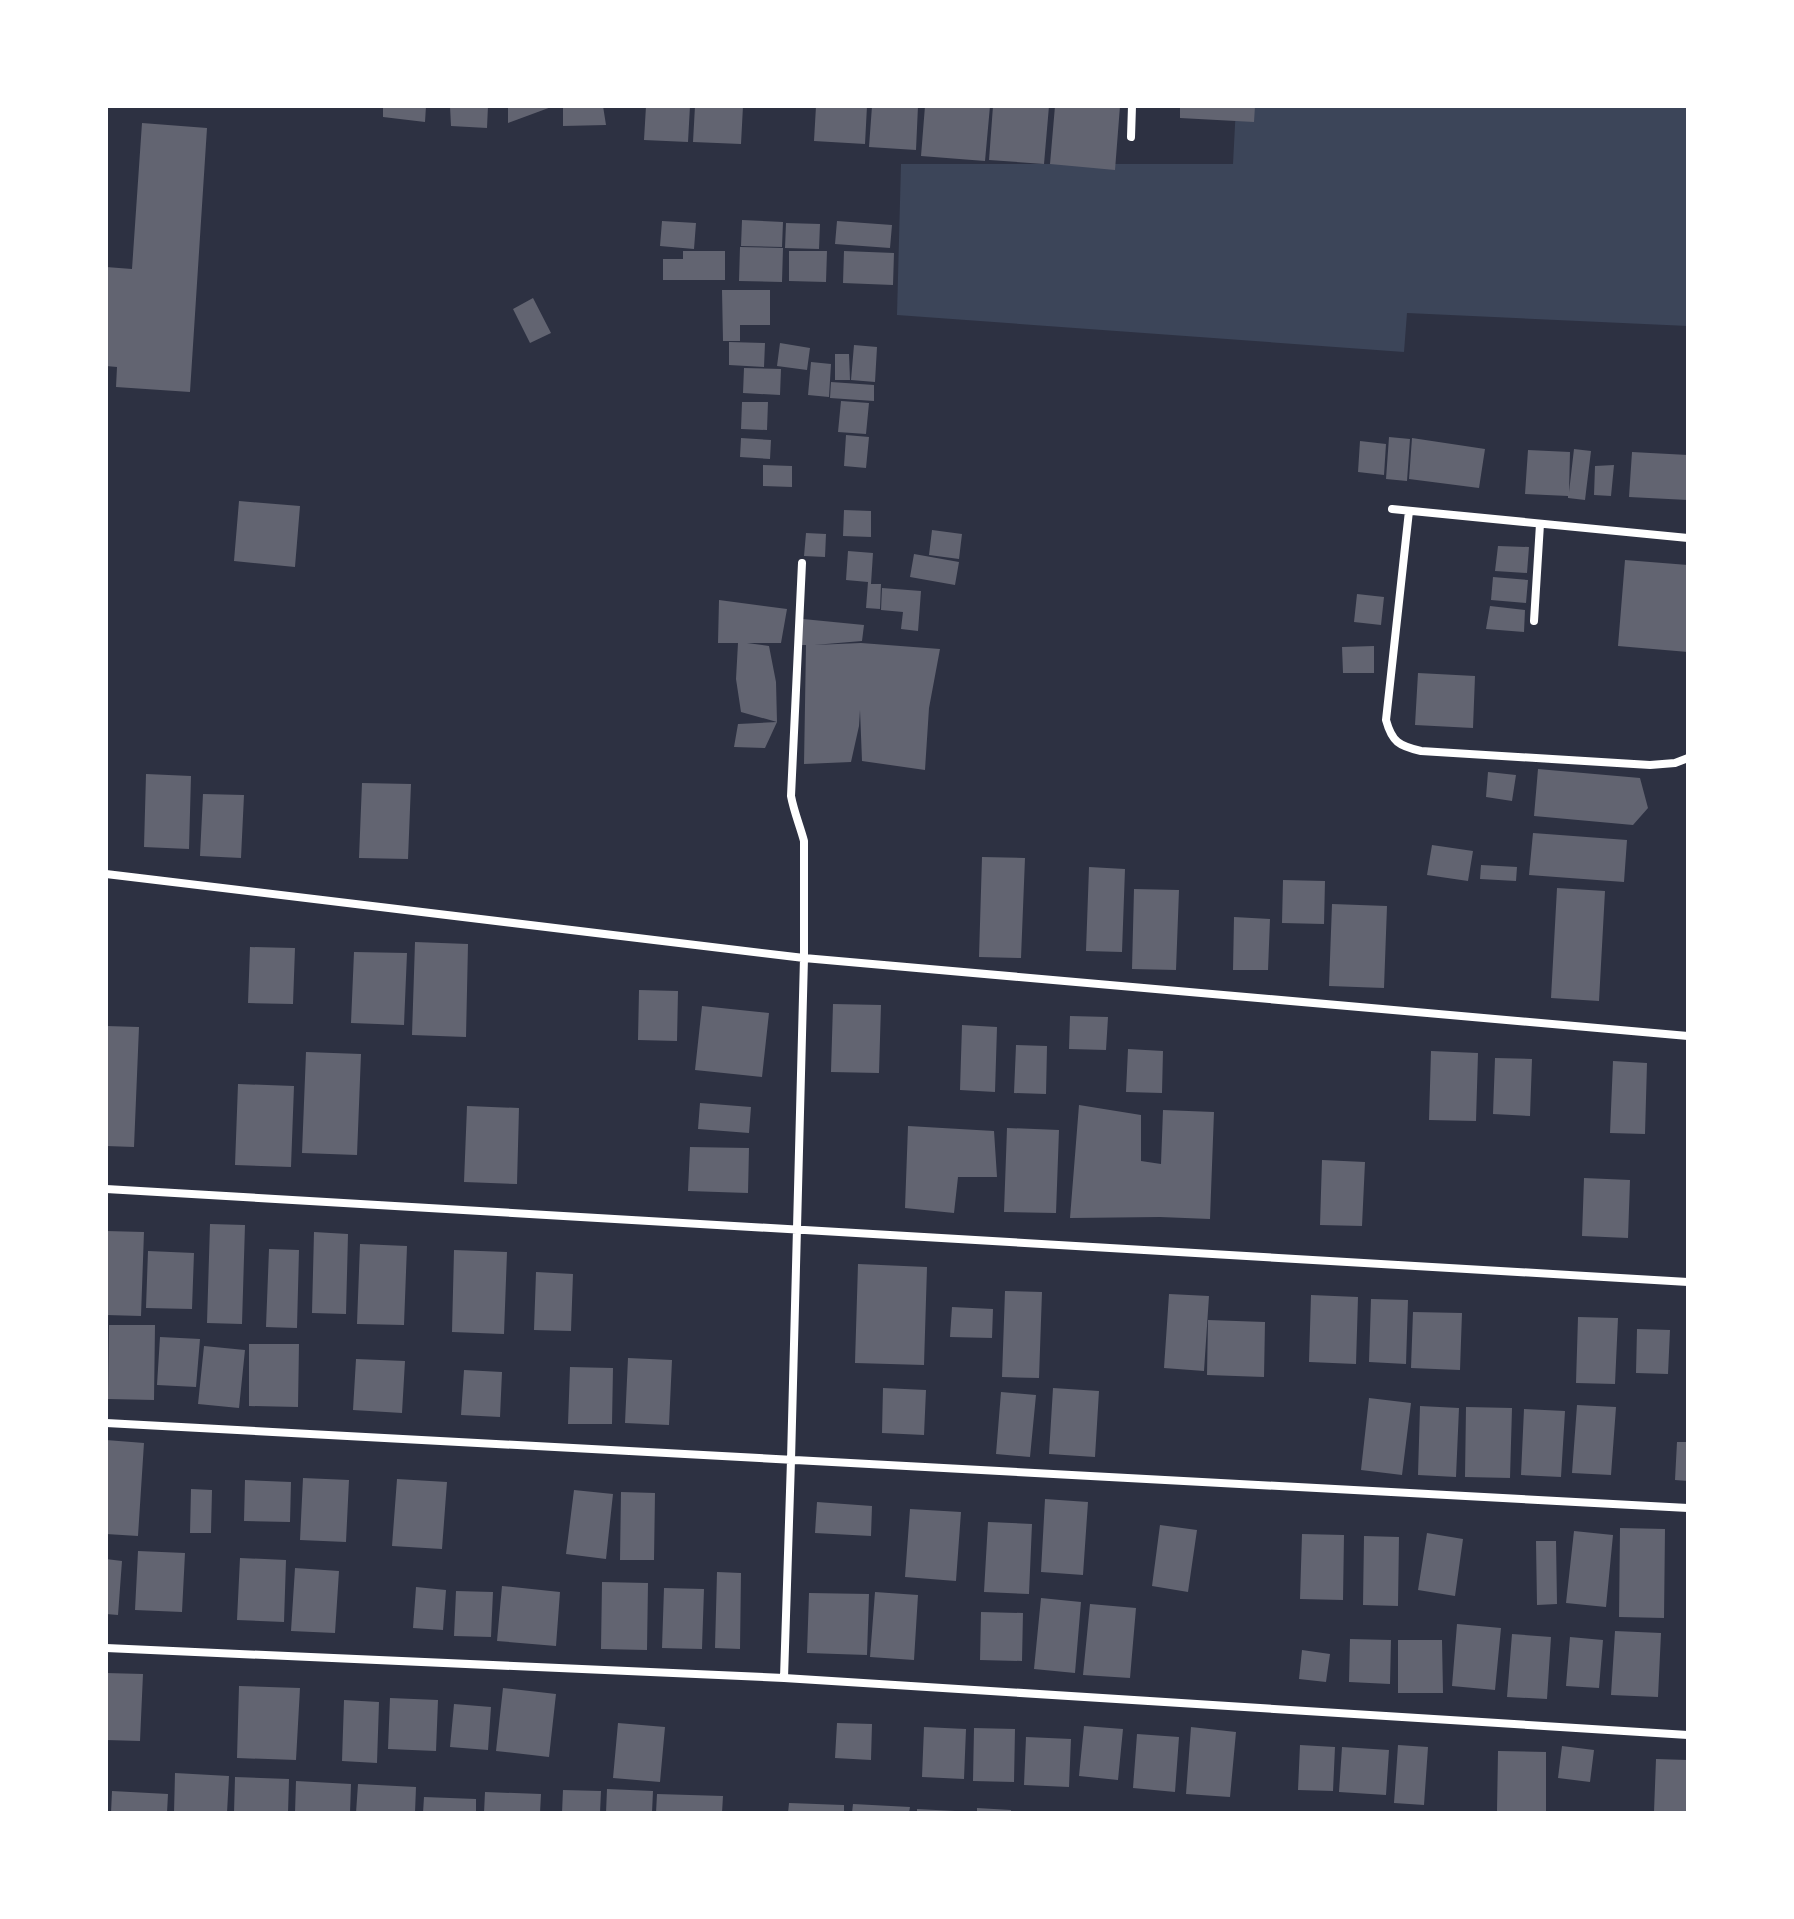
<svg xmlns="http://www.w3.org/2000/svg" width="1794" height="1919" font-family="'Archivo Narrow',sans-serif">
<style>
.green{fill:#3c4559}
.building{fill:#626471}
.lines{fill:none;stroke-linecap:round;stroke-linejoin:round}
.minor{stroke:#fff;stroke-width:8}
</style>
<rect width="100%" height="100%" fill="#2d3142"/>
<path class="green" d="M1236,106H1688V326L1407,313L1404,352L897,315L901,164H1233Z"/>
<path class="building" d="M383,106H426L425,122L383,117Z
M450,106H488L487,128L451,126Z
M508,106H554L508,123Z
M563,106H603L606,125L563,126Z
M646,106H690L688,142L644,140Z
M695,106H743L741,144L693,142Z
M816,106H867L865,144L814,141Z
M872,106H918L916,150L869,147Z
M925,106H990L985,161L921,156Z
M993,106H1049L1044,164L989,160Z
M1055,106H1120L1115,170L1050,164Z
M1180,106H1255L1254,122L1180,118Z
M142,123L207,128L190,392L116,387L117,367L106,366V267L132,269Z
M742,220L783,222L782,247L741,246Z
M662,221L696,223L694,249L660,246Z
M837,221L892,225L890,248L835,244Z
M786,223L820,224L819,249L785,248Z
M740,247L783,248L782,282L739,281Z
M683,251H725V280H663V259H683Z
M789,251H827L826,282L789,281Z
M844,251L894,253L893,285L843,283Z
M722,290H770V325H740V341H723Z
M533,298L551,333L530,343L513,309Z
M729,342L765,343L764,367L729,365Z
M780,343L810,348L807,370L777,366Z
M854,345L877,347L875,382L851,380Z
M835,354H849L850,380H835Z
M811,362L831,364L829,397L808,395Z
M744,368L781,369L780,395L743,393Z
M831,382L874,385V401L830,398Z
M841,401L869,403L866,434L838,432Z
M742,402H768L767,430L741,429Z
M846,435L869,437L866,468L844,466Z
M1389,437L1410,439L1407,481L1386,479Z
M741,438L771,440L770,459L740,457Z
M1412,438L1485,449L1479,488L1409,479Z
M1360,441L1386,444L1384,475L1358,472Z
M1574,449L1591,451L1585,500L1568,498V496L1525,494L1528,450L1570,452L1569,492Z
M1632,452L1688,455V500L1629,497Z
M763,465L792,466V487L763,486Z
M1614,465L1611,496L1594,495L1595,466Z
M239,501L300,506L295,567L234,561Z
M844,510L871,511V537L843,536Z
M932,530L962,534L959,559L929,555Z
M806,533L826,534L825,557L804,556Z
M1498,546L1529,547L1527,573L1495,571Z
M848,551L873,553L871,584H881L880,609L866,608L868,582L846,580Z
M914,554L959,562L955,585L910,577Z
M1625,560L1688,565V652L1618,646Z
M1493,577L1528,580L1526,603L1491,600Z
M882,588L921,591L918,631L901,629L903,612L881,610Z
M1357,594L1384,597L1381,625L1354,622Z
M719,600L787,609L781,643H747L769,646L776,682L777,722L741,712L736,679L738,643H718Z
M1490,606L1525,610L1524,632L1486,629Z
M803,619L864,625L862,641L814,645L861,643L940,649L929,708L925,770L862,761L860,710L859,726L851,762L804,764L806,645H801Z
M1374,646V673H1343L1342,647Z
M1418,673L1475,676L1473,728L1415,725Z
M777,722L765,748L734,747L738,724Z
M1538,769L1640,778L1648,808L1633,825L1534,816Z
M1488,772L1516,775L1512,801L1486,797Z
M146,774L191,776L189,849L144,847Z
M362,783L411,784L408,859L359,858Z
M203,794L244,795L241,858L200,856Z
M1533,833L1627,840L1624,882L1529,875Z
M1432,845L1473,851L1468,881L1427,875Z
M982,857L1025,858L1021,958L979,957Z
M1481,865L1517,867L1516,881L1480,879Z
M1089,867L1125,869L1122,952L1086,951Z
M1283,880L1325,881L1324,924L1282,923Z
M1557,888L1605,891L1599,1001L1551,998Z
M1134,889L1179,890L1176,970L1132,969Z
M1332,904L1387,906L1384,988L1329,986Z
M1234,917L1270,919L1268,970H1233Z
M415,942L468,944L466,1037L412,1035Z
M250,947L295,948L293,1004L248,1003Z
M354,952L407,953L404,1025L351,1023Z
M639,990L678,991L677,1041L638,1040Z
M833,1004L881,1005L879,1073L831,1072Z
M702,1006L769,1013L762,1077L695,1070Z
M1070,1016L1108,1017L1106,1050L1069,1049Z
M962,1025L997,1027L995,1092L960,1090Z
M106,1026L139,1027L134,1147L106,1146Z
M1016,1045L1047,1046L1046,1094L1014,1093Z
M1128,1049L1163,1051L1162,1093L1126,1092Z
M1431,1051L1478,1053L1476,1121L1429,1120Z
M306,1052L361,1054L357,1155L302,1153Z
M1495,1058L1532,1059L1530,1116L1493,1114Z
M1613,1061L1647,1063L1645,1134L1610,1133Z
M238,1084L294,1086L291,1167L235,1165Z
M700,1103L751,1107L749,1133L698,1129Z
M1079,1105L1141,1115V1161L1161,1164L1163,1110L1214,1112L1210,1219L1160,1217L1070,1218Z
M467,1106L519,1108L517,1184L464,1182Z
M908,1126L994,1131L997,1177H958L954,1213L905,1208Z
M1007,1128L1059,1130L1056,1213L1004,1212Z
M690,1147L749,1148L748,1193L688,1191Z
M1322,1160L1365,1162L1362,1226L1320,1225Z
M1584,1178L1630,1180L1628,1238L1582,1236Z
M210,1224L245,1225L242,1324L207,1323Z
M106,1231L144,1232L141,1316L106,1315Z
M314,1232L348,1234L346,1314L312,1313Z
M360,1244L407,1246L404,1325L357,1324Z
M269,1249L299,1250L297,1328L266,1327Z
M454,1250L507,1252L504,1334L452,1332Z
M148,1251L194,1253L192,1309L146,1308Z
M858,1264L927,1267L924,1365L855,1363Z
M536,1272L573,1274L571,1331L534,1330Z
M1005,1291L1042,1292L1039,1378L1002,1377Z
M1169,1294L1209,1296L1204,1371L1164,1368Z
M1311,1295L1358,1297L1356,1364L1309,1362Z
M1371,1299L1408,1300L1406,1364L1369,1362Z
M952,1307L993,1309L992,1338L950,1337Z
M1413,1312L1462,1313L1460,1370L1411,1368Z
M1578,1317L1618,1318L1615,1384L1576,1383Z
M1208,1320L1265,1322L1264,1377L1207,1375Z
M109,1325H155L154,1400L108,1399Z
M1637,1329L1670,1330L1668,1374L1636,1373Z
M160,1337L200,1339L196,1387L157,1385Z
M249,1344H299L298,1407L249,1406Z
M204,1346L245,1350L239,1408L198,1404Z
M628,1358L672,1360L669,1425L625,1423Z
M356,1359L405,1361L402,1413L353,1410Z
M570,1367L613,1368L612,1424H568Z
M464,1370L502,1372L500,1417L461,1415Z
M883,1388L926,1390L924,1435L882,1433Z
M1053,1388L1099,1391L1095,1457L1049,1454Z
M1001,1392L1036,1395L1030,1457L996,1454Z
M1369,1398L1411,1403L1402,1475L1361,1470Z
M1577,1405L1616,1407L1611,1475L1572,1473Z
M1420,1406L1459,1408L1456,1477L1418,1475Z
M1466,1407L1512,1408L1510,1478L1465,1477Z
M1524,1409L1565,1411L1561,1477L1521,1475Z
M106,1440L144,1443L138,1536L106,1534Z
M1677,1442H1688V1481L1675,1480Z
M303,1478L349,1480L346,1542L300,1540Z
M397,1479L447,1482L442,1549L392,1546Z
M245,1480L291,1482L290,1522L244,1521Z
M191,1489L212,1490L211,1533H190Z
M574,1490L613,1494L606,1559L566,1554Z
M621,1492L655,1493L654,1560H620Z
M1045,1499L1088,1502L1083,1575L1041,1572Z
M817,1502L872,1506L871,1536L815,1533Z
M910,1509L961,1512L956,1581L905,1577Z
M988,1522L1032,1524L1029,1594L984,1592Z
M1160,1525L1197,1530L1188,1592L1152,1586Z
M1620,1528L1665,1529L1664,1618L1619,1617Z
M1574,1531L1613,1535L1606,1607L1566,1603Z
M1427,1533L1463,1539L1455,1596L1418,1590Z
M1302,1534L1344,1535L1343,1600L1300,1599Z
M1364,1536L1399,1537L1398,1606L1363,1605Z
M1536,1541H1556L1557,1604L1537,1605Z
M138,1551L185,1553L182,1612L135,1610Z
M240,1558L286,1560L284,1622L237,1620Z
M106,1559L122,1561L118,1615L106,1614Z
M295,1568L339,1571L335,1633L291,1631Z
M717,1572L741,1573L740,1649L715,1648Z
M602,1582L648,1583L647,1650L601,1649Z
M502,1586L560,1592L556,1646L497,1641Z
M416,1587L446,1590L443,1630L413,1628Z
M664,1588L704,1589L702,1649L662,1648Z
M456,1591L493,1592L491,1637L454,1636Z
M875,1592L918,1595L914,1660L870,1657Z
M809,1593L869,1594L867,1655L807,1653Z
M1041,1598L1081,1602L1075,1673L1034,1669Z
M1090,1604L1136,1608L1130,1678L1083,1675Z
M981,1612L1023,1613L1022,1661L980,1660Z
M1457,1624L1501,1628L1495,1690L1452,1686Z
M1615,1631L1661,1633L1658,1697L1611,1695Z
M1512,1634L1551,1637L1547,1699L1507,1697Z
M1570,1637L1603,1640L1599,1688L1566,1686Z
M1350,1639L1391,1640L1390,1684L1349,1682Z
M1398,1640H1442L1443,1693H1398Z
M1302,1650L1330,1654L1326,1682L1299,1679Z
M106,1673L143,1674L140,1741L106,1740Z
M239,1686L300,1688L296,1760L237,1758Z
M503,1688L556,1694L549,1757L496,1751Z
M390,1698L438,1700L436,1751L388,1749Z
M344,1700L379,1702L377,1763L342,1761Z
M454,1704L491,1707L488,1750L450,1747Z
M618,1723L665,1727L660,1782L613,1778Z
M837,1723L872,1724L871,1760L835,1758Z
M1084,1726L1123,1729L1118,1780L1079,1776Z
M924,1727L966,1729L964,1779L922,1777Z
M1191,1727L1236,1732L1230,1797L1186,1794Z
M974,1728L1015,1729L1014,1782L973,1781Z
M1137,1734L1179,1737L1175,1792L1133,1788Z
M1026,1737L1071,1739L1069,1787L1024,1785Z
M1300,1745L1335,1747L1333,1791L1298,1790Z
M1398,1745L1428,1747L1424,1805L1394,1803Z
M1562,1746L1594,1750L1590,1782L1558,1778Z
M1342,1747L1389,1750L1386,1795L1339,1792Z
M1498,1751L1546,1752V1812L1497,1811Z
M1656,1759L1688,1760V1813L1654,1812Z
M175,1773L229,1776L227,1813H174Z
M235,1777L289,1779L288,1813H234Z
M296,1781L351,1784L350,1813H295Z
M358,1784L416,1787L415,1813H356Z
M607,1789L653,1791L652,1813H606Z
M563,1790L601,1791L600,1813H562Z
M112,1791L168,1794L167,1813H111Z
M485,1792L541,1794L540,1813H484Z
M657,1794L723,1796L722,1813H656Z
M424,1797L476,1799V1813H423Z
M789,1803L844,1805V1813H788Z
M853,1804L910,1807L909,1813H852Z
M977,1808L1011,1810V1813H977Z
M917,1809L955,1811V1813H917Z"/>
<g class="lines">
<path class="minor" d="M1131,137L1132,106
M1392,509L1688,538
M1409,511L1386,720C1392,742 1399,746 1421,751L1650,765L1675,763L1688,758
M1534,621L1540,524
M106,874L804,958L1688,1036
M106,1189L1688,1282
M106,1423L1688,1508
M106,1648L784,1678L1688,1735
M784,1678L791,1460L804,958V841C800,826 794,812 791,796L802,563"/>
</g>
<rect width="1794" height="1919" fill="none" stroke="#ffffff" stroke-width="216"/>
</svg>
